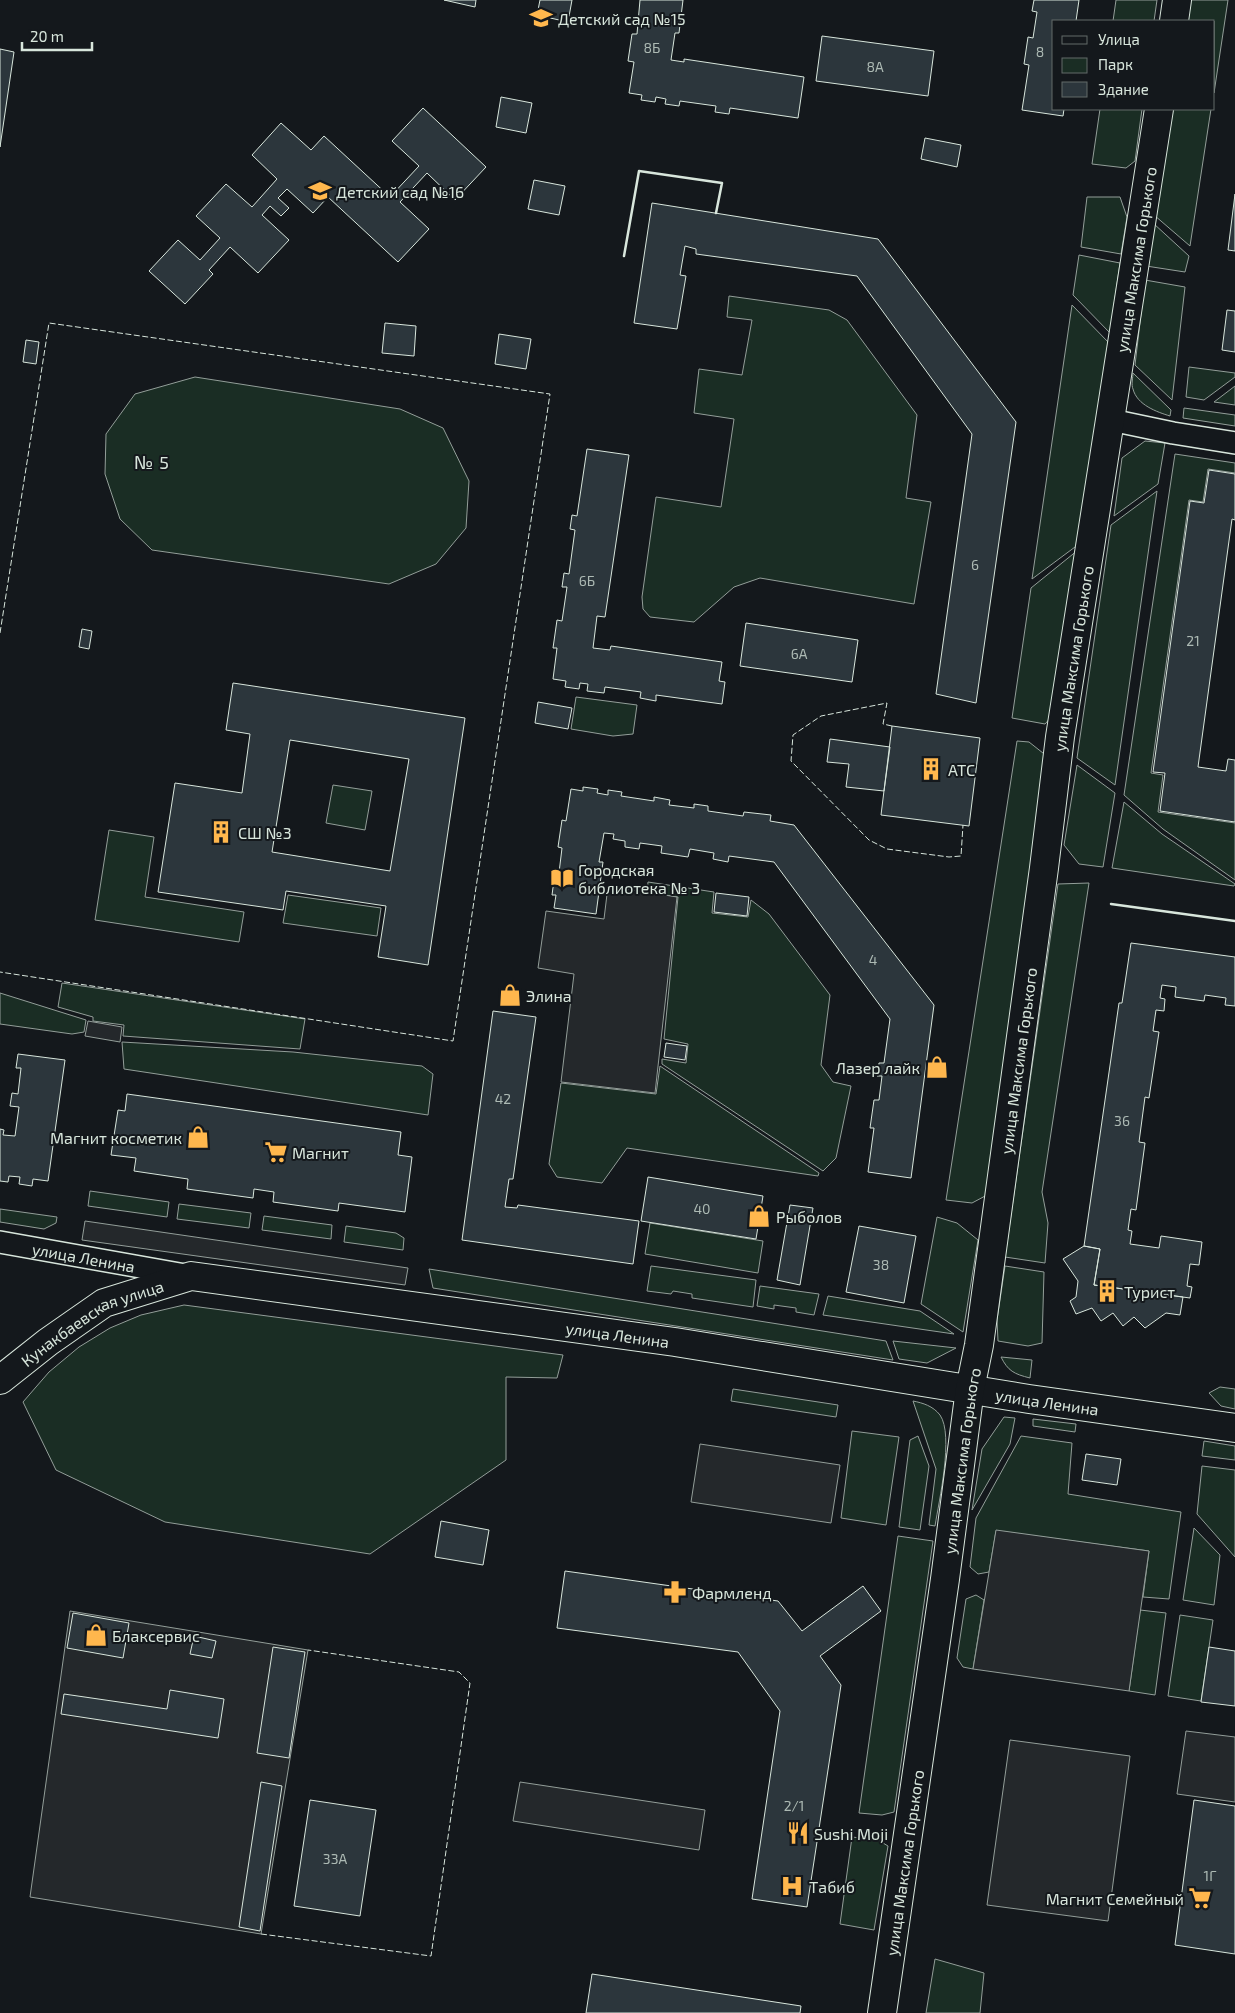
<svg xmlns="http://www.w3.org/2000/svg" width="1235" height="2013" font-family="'Exo 2',sans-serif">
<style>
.green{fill:#1a2d24;stroke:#939e99}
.parking{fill:#24282b;stroke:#939e99}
.building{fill:#2c363c;stroke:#d8e6dc;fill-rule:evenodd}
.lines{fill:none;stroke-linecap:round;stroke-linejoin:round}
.street-casing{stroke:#d8e6dc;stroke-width:24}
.secondary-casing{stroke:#d8e6dc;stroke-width:30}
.street{stroke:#14181c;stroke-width:21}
.secondary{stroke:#14181c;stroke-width:28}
.fence{stroke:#d8e6dc;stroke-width:1;stroke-dasharray:6 2.5;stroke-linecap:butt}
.wall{stroke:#d8e6dc;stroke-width:2.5}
.labels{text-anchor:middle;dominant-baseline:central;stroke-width:4;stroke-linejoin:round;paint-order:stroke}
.number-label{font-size:14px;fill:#adbab4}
.poi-label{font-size:16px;fill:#d8e6dc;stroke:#14181c;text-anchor:start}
.street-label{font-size:16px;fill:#d8e6dc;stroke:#14181c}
.neighbourhood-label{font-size:18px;letter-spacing:1px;fill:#d8e6dc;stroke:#14181c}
</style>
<rect width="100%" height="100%" fill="#14181c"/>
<path class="green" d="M1116,0H1157L1154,21H1113Z
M1185,0H1228L1214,93V21H1182Z
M1100,109H1142L1135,161L1126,168L1092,164Z
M1169,109H1211L1190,246L1154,215Z
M1087,197H1120L1127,217L1121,254L1081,247Z
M1153,223L1189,256L1185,272L1146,266Z
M1079,255L1120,263L1110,333L1073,295Z
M1145,280L1185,287L1172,400L1135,365Z
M729,296L829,310L847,320L917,415L906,498L931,502L914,604L760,578L734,587L694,622L650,617L643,609L642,597L656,497L721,507L734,419L694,413L699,369L742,375L752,320L727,317Z
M1072,305L1109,343L1079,544L1032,579Z
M1189,367L1235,373V377L1204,400L1186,397Z
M1133,373L1171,410L1170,416C1157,412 1137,405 1133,389C1131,385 1133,377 1133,373Z
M195,377L400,409L443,428L469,481L466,528L436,564L389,584L152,550L120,519L105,474L106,434L135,394Z
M1235,386V405L1214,402Z
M1184,408L1235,415V426L1183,418Z
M1145,441L1165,443L1158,484L1114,516L1122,458Z
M1175,454L1235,463V473L1208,469L1203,502L1189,500L1151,773L1163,775L1158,812L1235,823V880L1163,829L1124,795Z
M1157,491L1115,785L1077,758L1111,525Z
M1078,550L1054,714L1045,724L1012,718L1031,588Z
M576,697L637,705L633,734L613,736L571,729Z
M1017,741L1029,742L1048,757L987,1195L972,1203L946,1200Z
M1077,765L1115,793L1103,867L1079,864L1064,845Z
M333,785L372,791L365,830L326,823Z
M1124,802L1162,834L1235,884L1234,886L1112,868Z
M109,830L154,837L145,897L244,912L239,942L95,920Z
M648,882L714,892L712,913L748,917L751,900L769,914L830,995L821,1065L833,1082L851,1086L836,1158L823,1171L662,1064V1059L686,1063L688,1044L664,1039L678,897L647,892Z
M1089,883L1042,1192L1048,1223L1045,1263L1005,1257L1058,884Z
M288,895L381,908L377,936L283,923Z
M62,983L305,1019L300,1049L123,1036L124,1025L93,1021V1017L58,1007Z
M0,993L86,1020L84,1032L72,1034L0,1024Z
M122,1042L293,1052L422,1066L433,1074L428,1115L124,1069Z
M660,1066L819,1173L818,1176L627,1148L602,1183L557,1177L549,1164L561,1083L656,1094Z
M90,1191L169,1202L167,1217L88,1206Z
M179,1204L251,1213L249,1228L177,1219Z
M0,1209L57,1217L56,1223L44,1229L0,1222Z
M264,1216L332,1225L331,1239L262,1230Z
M937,1217L957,1223L978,1240L963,1332L921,1304Z
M650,1223L763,1241L758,1273L645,1254Z
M346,1226L396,1233L404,1238L403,1250L344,1242Z
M651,1266L756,1280L753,1307L692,1298V1294L673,1291L671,1294L647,1291Z
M1005,1266L1044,1272L1042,1343L1028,1346L998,1341L997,1320Z
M429,1269L886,1341L893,1360L433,1288Z
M760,1286L819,1294L814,1315L796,1312V1308L774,1305V1309L757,1306Z
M828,1296L920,1311L954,1334L823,1315Z
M184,1305L563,1355L557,1378L506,1377V1460L370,1554L165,1522L56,1470L23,1402L49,1372L79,1347L110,1328L141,1315Z
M893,1341L956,1348L927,1363L899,1359Z
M1001,1357L1032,1360L1030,1378C1014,1374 1008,1371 1001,1357Z
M1220,1387L1235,1389V1409L1221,1406L1209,1393Z
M733,1389L838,1405L836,1417L731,1401Z
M913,1401C923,1403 933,1406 940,1415C954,1435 939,1501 935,1526L929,1525L936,1469Z
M1004,1417L1015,1418L1010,1444L972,1510L982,1449Z
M1033,1419L1076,1424L1075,1432L1033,1426Z
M852,1431L899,1437L886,1525L841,1518Z
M918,1436L929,1466L920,1530L899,1527L910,1440Z
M1021,1436L1072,1443L1068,1494L1181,1512L1169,1599L1143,1597L1149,1551L996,1531L989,1572L978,1574L970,1567L976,1518Z
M1204,1441L1235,1446V1460L1202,1456Z
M1202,1466L1235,1470V1557L1197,1514Z
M1194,1528L1220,1555L1214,1605L1183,1600Z
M898,1536L933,1541L894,1812L882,1815L859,1813Z
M976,1595L984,1600L973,1669L963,1667L957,1658L966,1599Z
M1140,1610L1166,1613L1155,1695L1129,1691Z
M1180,1615L1213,1620L1201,1701L1168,1696Z
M852,1837L878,1840L888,1846L874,1930L840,1924Z
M935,1959L984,1973L980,2013H926Z"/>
<path class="parking" d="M608,886L677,897L655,1093L561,1082L574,974L538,968L546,911L604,919Z
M88,1021L122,1027L120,1042L85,1036Z
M85,1221L408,1268L405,1285L82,1240Z
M700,1444L840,1465L831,1523L691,1502Z
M996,1530L1149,1551L1129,1691L973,1669Z
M70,1611L308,1650L261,1934L30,1897Z
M1186,1731L1235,1737V1802L1177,1794Z
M1010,1740L1130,1756L1108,1921L987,1905Z
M520,1782L705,1810L699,1850L513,1821Z"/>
<path class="building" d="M444,0H476L475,7Z
M540,0H572L568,22L537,15Z
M640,0H683L679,33H675L671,60L684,62V59L804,77L798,118L730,108L729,114L715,112L716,106L680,101L679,106L665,104L666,99L656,97L655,102L641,100L642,95L629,93L634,62L628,61L632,34H637Z
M1034,0H1079L1076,21H1054V109H1064L1063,116L1022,110L1029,65L1024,64L1028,37L1033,38L1037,12L1032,11Z
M822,36L934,51L928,96L816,81Z
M0,49L14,52L0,147Z
M501,97L532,103L526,133L496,127Z
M423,108L486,167L455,200L427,173L400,202L429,229L398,262L328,197L313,213L287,189L278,198L289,208L281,216L270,206L262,215L289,240L258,273L230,247L209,270L213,274L185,304L149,271L178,240L200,260L220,238L196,216L226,184L252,207L277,179L252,155L281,123L311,150L324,136L390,197L419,166L392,141Z
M925,138L961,145L957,167L921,159Z
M534,180L565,186L559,215L528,209Z
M1235,194V251L1228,250Z
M652,203L878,239L1016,422L976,703L936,694L972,434L857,276L696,254V249L685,246L680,275L686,276L677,329L634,323Z
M1227,310L1235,311V352L1222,350Z
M385,323L416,326L414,356L382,353Z
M499,334L531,339L526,369L495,364Z
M26,340L39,342L36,364L23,362Z
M587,449L629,455L605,617L597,616L593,648L610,650L611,646L722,662L719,681L725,682L722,704L656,695V701L640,698L641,692L605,687L604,693L587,691L588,684L580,683L579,689L565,687L566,681L553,679L557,648H553L557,620L562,621L567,587H562L564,573L569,574L575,530L570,529L572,515L577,516Z
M1209,470L1235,474V520L1232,519L1198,767L1226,771L1228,759L1235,760V822L1160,811L1165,773L1153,772L1190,501L1204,503Z
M746,623L858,640L852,682L740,666Z
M82,629L92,631L89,649L79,647Z
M233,683L465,718L428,965L378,957L386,906L286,891L283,910L158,892L175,783L242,793L250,734L226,730ZM290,740L409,759L390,871L272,852Z
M538,702L572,708L568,729L535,723Z
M892,726L980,738L969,826L881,815Z
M830,739L890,747L884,791L846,787L849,764L827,762Z
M583,787L598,789L597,793L608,795V790L622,792L621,796L654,801V797L670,800L669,805L694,808V804L708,806V811L743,816L744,812L771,815L770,821L794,825L934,1005L911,1178L868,1172L874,1128H870L874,1100H879L882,1076H877L879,1063H884L890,1019L774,862L729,856L728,862L713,859L714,853L690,849L688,857L661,853L662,846L640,843L639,849L625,847V841L613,839L614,834L604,833L599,862H603L596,914L554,908L556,895H552L554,880L558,881L562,848L558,847L562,820L566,821L571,789L583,791Z
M716,893L749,897L747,916L714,912Z
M1131,943L1235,957V1006L1225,1005L1226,998L1205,995L1204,1001L1175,997L1176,987L1162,985L1160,998L1165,999L1164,1011L1156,1010L1153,1031L1159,1032L1149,1098L1145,1097L1139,1142L1145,1143L1136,1210L1131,1209L1128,1230L1132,1231L1130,1244L1159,1248L1161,1236L1202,1242L1199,1265L1190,1264L1187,1286L1192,1287L1190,1298L1094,1285L1100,1249L1084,1246L1119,1003H1122Z
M493,1011L536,1017L513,1179H509L505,1207L517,1208L518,1205L639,1221L633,1264L462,1240Z
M666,1043L687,1046L685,1060L664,1057Z
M18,1054L65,1060L48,1181L33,1179L32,1186L19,1184L20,1177L9,1176L8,1182L0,1181V1129L4,1130L3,1135L15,1136L19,1107L10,1106L12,1093L18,1094L21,1068H16Z
M127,1094L401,1132L398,1155L412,1157L405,1212L339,1203L338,1211L273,1202L274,1192L254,1189L253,1198L187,1189L188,1179L134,1171L136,1158L111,1155L118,1110L125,1111Z
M648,1177L763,1196L756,1239L641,1221Z
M790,1205L813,1208L800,1285L777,1280Z
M859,1226L916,1236L904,1303L846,1292Z
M1084,1246L1100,1249L1094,1285L1183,1297L1180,1315L1166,1313L1145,1328L1134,1317L1123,1326L1113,1313L1101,1321L1092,1308L1076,1314L1070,1301L1076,1297L1078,1281L1063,1259Z
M1086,1454L1121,1459L1117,1485L1082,1480Z
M441,1521L489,1530L483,1565L435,1557Z
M565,1571L778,1601L802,1631L863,1586L881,1611L820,1656L841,1685L807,1907L752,1899L780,1711L738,1652L557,1628Z
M73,1613L129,1623L123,1658L67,1648Z
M194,1636L216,1641L212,1658L190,1654Z
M273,1647L305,1652L289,1758L257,1753Z
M1209,1647L1235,1651V1706L1201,1702Z
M170,1690L224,1699L218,1738L61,1714L64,1694L167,1709Z
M261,1782L282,1786L260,1931L239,1927Z
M310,1800L376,1810L360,1916L294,1906Z
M1194,1800L1235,1806V1954L1175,1945Z
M592,1974L801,2006L800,2013H586Z"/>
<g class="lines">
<defs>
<g id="street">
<path d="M1111,420L1173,433L1235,443"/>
<path id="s1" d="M0,1242L191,1276"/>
</g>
<g id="secondary">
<path d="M1174,21L1177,0"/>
<path id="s2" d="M0,1380L48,1342L104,1303L191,1276L675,1342L1029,1399L1235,1428"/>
<path id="s3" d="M882,2013L945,1579L970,1389L979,1345L1044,868L1060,737L1159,109"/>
</g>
</defs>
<use href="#street" class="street-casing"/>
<use href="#secondary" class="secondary-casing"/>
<use href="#street" class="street"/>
<use href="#secondary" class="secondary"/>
<path class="fence" d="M0,633L49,323L550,394L453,1041L0,972
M892,726L883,724L887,703L821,716L793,735L791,761L869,840L887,849L949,857L961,856L963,825
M261,1934L431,1956L470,1683L459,1672L308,1650"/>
<path class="wall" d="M624,256L639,171L722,183L716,213
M1111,904L1235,921"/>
</g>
<defs>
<symbol id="school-bare" viewBox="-9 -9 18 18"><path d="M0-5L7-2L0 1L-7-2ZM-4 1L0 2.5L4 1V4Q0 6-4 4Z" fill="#ffb74d" stroke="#14181c" stroke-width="2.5" paint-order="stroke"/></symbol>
<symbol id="building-bare" viewBox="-9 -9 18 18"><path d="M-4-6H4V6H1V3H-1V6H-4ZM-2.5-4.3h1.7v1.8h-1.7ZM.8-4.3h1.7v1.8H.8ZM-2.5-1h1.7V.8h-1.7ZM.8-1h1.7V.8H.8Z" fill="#ffb74d" stroke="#14181c" stroke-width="2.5" paint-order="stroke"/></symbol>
<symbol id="library-bare" viewBox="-9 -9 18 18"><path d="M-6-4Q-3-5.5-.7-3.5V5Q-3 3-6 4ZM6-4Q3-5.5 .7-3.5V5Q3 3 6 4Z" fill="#ffb74d" stroke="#14181c" stroke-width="2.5" paint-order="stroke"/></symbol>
<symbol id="shop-bare" viewBox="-9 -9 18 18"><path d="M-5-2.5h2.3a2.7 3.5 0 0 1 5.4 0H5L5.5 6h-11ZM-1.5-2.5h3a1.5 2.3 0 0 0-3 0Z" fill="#ffb74d" stroke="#14181c" stroke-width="2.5" paint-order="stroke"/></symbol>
<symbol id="supermarket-bare" viewBox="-9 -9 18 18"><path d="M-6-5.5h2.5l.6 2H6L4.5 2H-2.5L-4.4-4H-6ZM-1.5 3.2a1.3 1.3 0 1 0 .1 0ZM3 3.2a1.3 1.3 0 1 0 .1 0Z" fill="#ffb74d" stroke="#14181c" stroke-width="2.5" paint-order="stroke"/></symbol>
<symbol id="pharmacy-bare" viewBox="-9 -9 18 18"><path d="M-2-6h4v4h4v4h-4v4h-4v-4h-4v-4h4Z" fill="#ffb74d" stroke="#14181c" stroke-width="2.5" paint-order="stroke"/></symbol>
<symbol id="restaurant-bare" viewBox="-9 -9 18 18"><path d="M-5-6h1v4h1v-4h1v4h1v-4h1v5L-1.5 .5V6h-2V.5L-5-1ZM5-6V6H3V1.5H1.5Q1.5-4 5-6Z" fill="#ffb74d" stroke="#14181c" stroke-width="2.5" paint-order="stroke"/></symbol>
<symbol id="hospital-bare" viewBox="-9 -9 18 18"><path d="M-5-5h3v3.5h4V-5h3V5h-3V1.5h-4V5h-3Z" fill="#ffb74d" stroke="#14181c" stroke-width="2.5" paint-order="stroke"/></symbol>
</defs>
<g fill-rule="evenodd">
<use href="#school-bare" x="525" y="2" width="32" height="32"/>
<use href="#school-bare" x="304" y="175" width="32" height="32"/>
<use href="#building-bare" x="915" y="753" width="32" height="32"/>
<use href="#building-bare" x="205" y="816" width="32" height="32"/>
<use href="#library-bare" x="546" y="862" width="32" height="32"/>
<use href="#shop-bare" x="494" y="979" width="32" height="32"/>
<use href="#shop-bare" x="921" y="1051" width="32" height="32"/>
<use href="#shop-bare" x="182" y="1121" width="32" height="32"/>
<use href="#supermarket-bare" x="260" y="1136" width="32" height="32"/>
<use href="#shop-bare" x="743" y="1200" width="32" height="32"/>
<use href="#building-bare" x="1091" y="1275" width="32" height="32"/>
<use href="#pharmacy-bare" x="659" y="1576" width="32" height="32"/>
<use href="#shop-bare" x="80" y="1619" width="32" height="32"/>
<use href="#restaurant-bare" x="782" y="1817" width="32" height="32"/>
<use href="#hospital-bare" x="776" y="1870" width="32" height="32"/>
<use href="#supermarket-bare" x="1184" y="1882" width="32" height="32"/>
</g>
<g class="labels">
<g class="number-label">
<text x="652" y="47">8Б</text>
<text x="1040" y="51">8</text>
<text x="875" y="66">8А</text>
<text x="975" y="564">6</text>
<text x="587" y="580">6Б</text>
<text x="1193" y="640">21</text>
<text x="799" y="653">6А</text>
<text x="873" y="959">4</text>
<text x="503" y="1098">42</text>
<text x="1122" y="1120">36</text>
<text x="702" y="1208">40</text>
<text x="881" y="1264">38</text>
<text x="794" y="1805">2/1</text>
<text x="335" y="1858">33А</text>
<text x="1210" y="1875">1Г</text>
</g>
<g class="poi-label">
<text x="558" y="18">Детский сад №15</text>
<text x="336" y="191">Детский сад №16</text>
<text x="948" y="769">АТС</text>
<text x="238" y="832">СШ №3</text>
<text x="578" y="869">Городская<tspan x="578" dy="18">библиотека № 3</tspan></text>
<text x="526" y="995">Элина</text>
<text x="920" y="1067" text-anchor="end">Лазер лайк</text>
<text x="182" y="1137" text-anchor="end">Магнит косметик</text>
<text x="292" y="1152">Магнит</text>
<text x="776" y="1216">Рыболов</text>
<text x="1124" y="1291">Турист</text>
<text x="692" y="1592">Фармленд</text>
<text x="112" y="1635">Блаксервис</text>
<text x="814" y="1833">Sushi Moji</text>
<text x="809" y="1886">Табиб</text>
<text x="1184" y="1898" text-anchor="end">Магнит Семейный</text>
</g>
<g class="street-label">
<text stroke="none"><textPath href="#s3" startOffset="1772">улица Максима Горького</textPath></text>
<text stroke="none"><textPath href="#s3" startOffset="1368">улица Максима Горького</textPath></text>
<text stroke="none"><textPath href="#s3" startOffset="962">улица Максима Горького</textPath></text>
<text stroke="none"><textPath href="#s1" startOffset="85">улица Ленина</textPath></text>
<text stroke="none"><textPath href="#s2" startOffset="110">Кунакбаевская улица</textPath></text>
<text stroke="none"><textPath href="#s2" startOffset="651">улица Ленина</textPath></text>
<text stroke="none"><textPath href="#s2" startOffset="1086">улица Ленина</textPath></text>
<text stroke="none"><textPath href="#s3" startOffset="558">улица Максима Горького</textPath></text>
<text stroke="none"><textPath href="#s3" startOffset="152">улица Максима Горького</textPath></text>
</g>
<g class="neighbourhood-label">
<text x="152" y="462">№ 5</text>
</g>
</g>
<rect x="1052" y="20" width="162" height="90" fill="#14181c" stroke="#626a69"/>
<rect x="1062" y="36" width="25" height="8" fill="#14181c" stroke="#626a69"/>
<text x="1098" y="45" font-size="15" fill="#d8e6dc">Улица</text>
<rect x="1062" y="58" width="25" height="15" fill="#1a2d24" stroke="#626a69"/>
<text x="1098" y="70" font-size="15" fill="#d8e6dc">Парк</text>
<rect x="1062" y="82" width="25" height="15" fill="#2c363c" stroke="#626a69"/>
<text x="1098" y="95" font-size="15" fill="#d8e6dc">Здание</text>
<path d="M22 42v8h70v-8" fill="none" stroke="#d8e6dc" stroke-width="2.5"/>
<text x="30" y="42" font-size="15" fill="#d8e6dc" stroke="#14181c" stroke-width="4" paint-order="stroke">20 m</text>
</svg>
